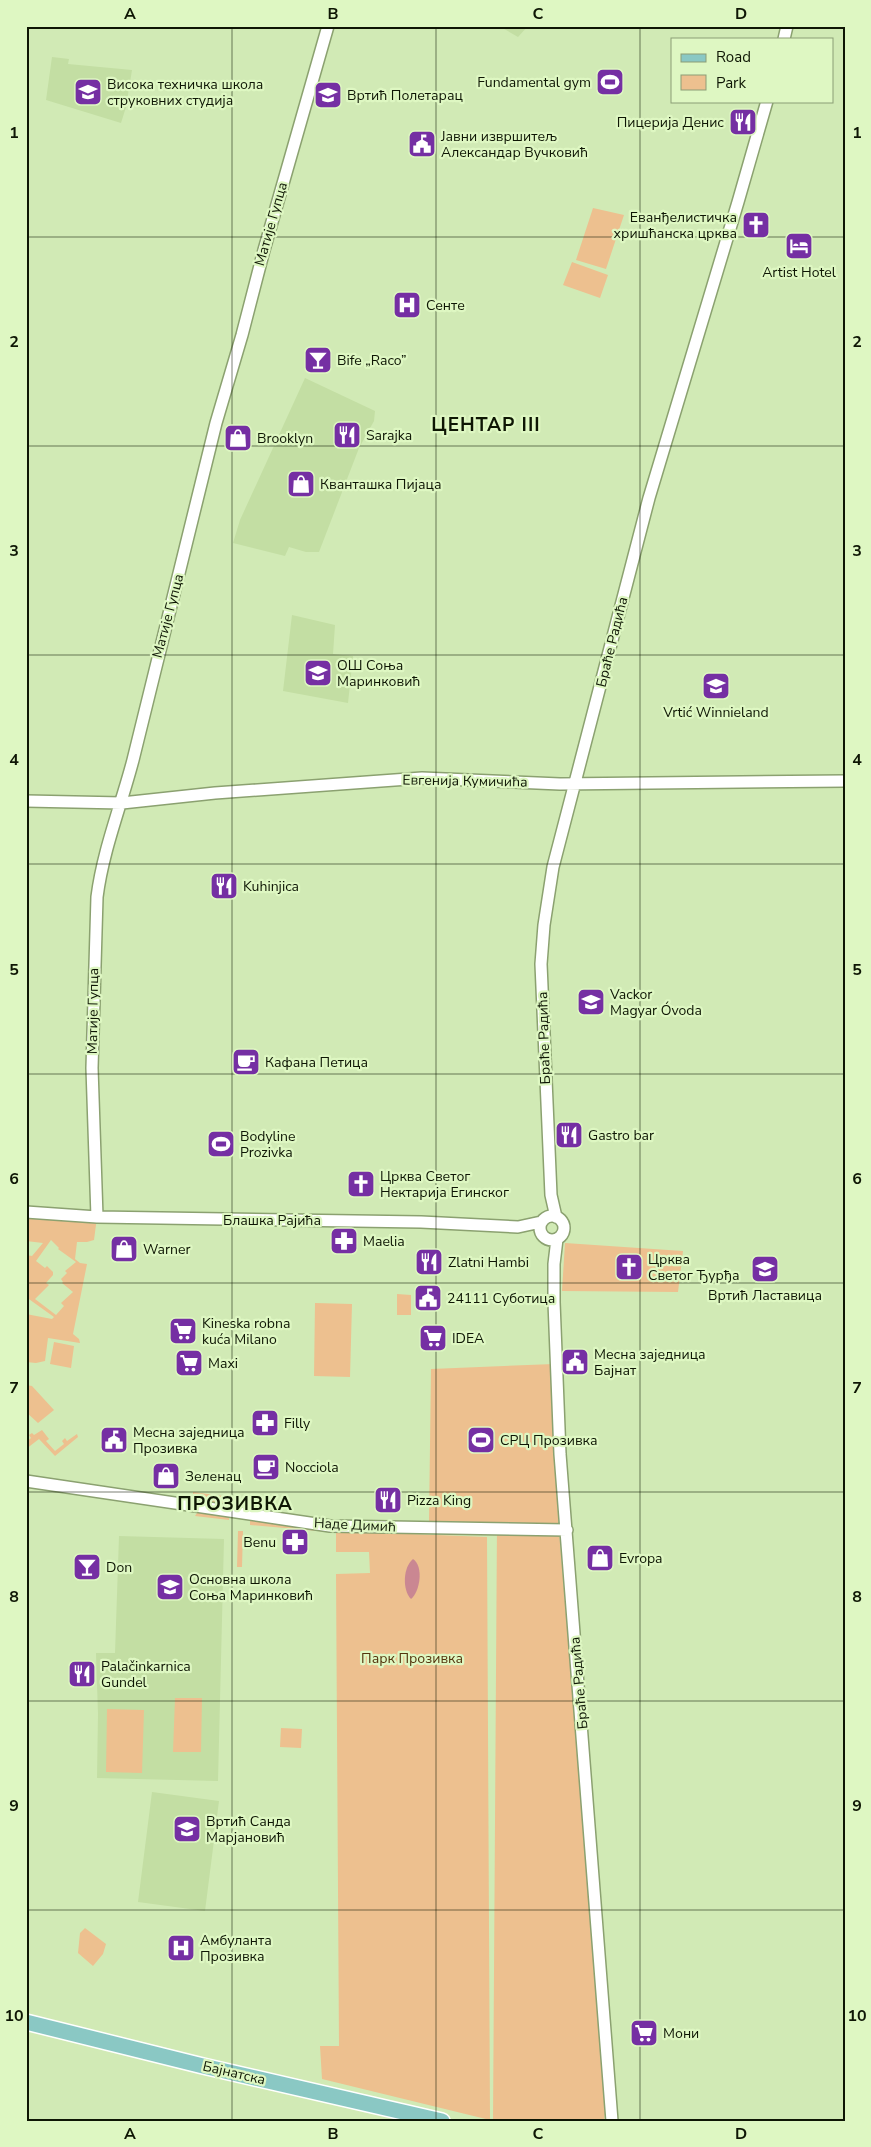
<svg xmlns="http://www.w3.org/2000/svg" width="871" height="2147" font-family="'Nunito Sans',sans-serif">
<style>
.built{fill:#c3dea3}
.green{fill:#edc08f;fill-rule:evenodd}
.water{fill:#ca8792}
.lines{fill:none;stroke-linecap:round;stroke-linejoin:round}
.minor-casing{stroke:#8ba170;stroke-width:14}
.major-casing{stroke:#fff;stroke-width:18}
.minor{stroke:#fff;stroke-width:11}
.major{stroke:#8ac8c4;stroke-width:15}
.grid{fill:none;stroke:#0e1604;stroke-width:1;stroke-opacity:0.55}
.labels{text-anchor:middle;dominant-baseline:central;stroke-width:4.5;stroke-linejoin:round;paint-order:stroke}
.poi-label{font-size:14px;fill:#0e1604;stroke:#def7c2;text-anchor:start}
.street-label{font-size:14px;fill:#0e1604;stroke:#def7c2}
.park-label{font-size:14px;fill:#53340d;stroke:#def7c2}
.district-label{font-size:19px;font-weight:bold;letter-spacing:1px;fill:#0e1604;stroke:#def7c2}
.neatline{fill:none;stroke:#0e1604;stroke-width:2}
.grid-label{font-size:16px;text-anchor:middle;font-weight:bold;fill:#0e1604}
</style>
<rect width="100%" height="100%" fill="#d1eab5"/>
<path class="built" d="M499,26H528L518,37Z
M52,57L69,59L68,64L132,70L126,107L121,123L46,100Z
M305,378L375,411L374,421L359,448L319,552H306L289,547L285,556L233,543L240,520Z
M292,615L335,625L333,654L353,656L348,703L283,691Z
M119,1536L224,1539L218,1781L97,1778L98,1714L96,1653H115Z
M152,1792L219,1801L205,1911L138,1902Z"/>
<path class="green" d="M593,208L624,215L606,269L576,260Z
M572,262L608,275L600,298L563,285Z
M26,1212L97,1217L94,1240L87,1242H77L75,1259L80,1263L87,1264L73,1334L79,1339L80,1343L48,1338L45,1361L36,1363L26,1362V1314L52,1319L54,1317L26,1297V1255L32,1256L43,1243L26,1241ZM51,1240L59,1248L58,1249L76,1262L65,1271L67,1273L61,1279L63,1282L62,1283L73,1292L61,1303L64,1306L56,1315L35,1299L49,1285L46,1283L53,1275V1272L47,1266L45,1268L36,1261Z
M565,1243L683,1251L678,1292L562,1291Z
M397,1294L411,1295V1315H397Z
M315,1303L352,1304L350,1377L314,1376Z
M54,1342L74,1346L71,1368L50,1364Z
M554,1364L558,1519L607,2098L604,2121H493L497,1523L429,1521L431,1369Z
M26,1385L32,1386L54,1410L38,1423L26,1412Z
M42,1430L49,1439L46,1441L55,1451L64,1444L62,1441L65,1438L67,1441L77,1434L78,1437L55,1456L39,1439L26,1449V1442L31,1438L29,1435L32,1433L34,1435Z
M193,1492L230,1497L229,1520L195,1516L201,1507L193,1505Z
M252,1518L329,1528V1532L250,1525V1521Z
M238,1531H243L242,1567H237Z
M336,1531L487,1537L490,2120L322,2079L320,2046H339L336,1574L370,1573L369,1552H336Z
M175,1698H202L201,1752H173Z
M107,1709L144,1710L142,1773L106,1772Z
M281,1728L302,1729L301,1748L280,1747Z
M85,1928L106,1944L103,1954L93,1966L78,1953L80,1933Z"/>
<path class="water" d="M413,1559C424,1566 420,1592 411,1599C402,1590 403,1567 413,1559Z"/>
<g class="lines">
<defs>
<path id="minor" d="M784,39L787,26
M26,801L122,803L215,793L422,778L560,784L845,781
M26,1212L97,1217L421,1222L518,1227L541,1222
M540 1228a12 12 0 1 1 24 0a12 12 0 1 1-24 0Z
M97,1217L92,1068L97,897C103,850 121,806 133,760L216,423L242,335L264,250L328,26
M556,1217L551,1195L541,964L544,925L553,867L649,498L738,202L767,101
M557,1239L554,1264V1302L560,1454L612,2121
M26,1481L330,1526L567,1530"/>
<path id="major" d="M26,2022L203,2066L442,2121"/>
</defs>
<use href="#minor" class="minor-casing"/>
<use href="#major" class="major-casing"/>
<use href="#minor" class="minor"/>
<use href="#major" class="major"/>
</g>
<path class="grid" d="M232,26V2121M436,26V2121M640,26V2121M26,237H845M26,446H845M26,655H845M26,864H845M26,1074H845M26,1283H845M26,1492H845M26,1701H845M26,1910H845"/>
<defs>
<symbol id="stadium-square" viewBox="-11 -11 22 22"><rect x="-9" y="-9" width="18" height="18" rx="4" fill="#752fa3" stroke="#def7c2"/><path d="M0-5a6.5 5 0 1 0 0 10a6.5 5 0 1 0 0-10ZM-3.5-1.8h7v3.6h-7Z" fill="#fff"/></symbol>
<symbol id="school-square" viewBox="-11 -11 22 22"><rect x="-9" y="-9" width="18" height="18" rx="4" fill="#752fa3" stroke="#def7c2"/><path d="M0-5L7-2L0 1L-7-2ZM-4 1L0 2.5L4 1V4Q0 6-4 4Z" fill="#fff"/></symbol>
<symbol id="restaurant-square" viewBox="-11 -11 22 22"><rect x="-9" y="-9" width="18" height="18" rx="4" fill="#752fa3" stroke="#def7c2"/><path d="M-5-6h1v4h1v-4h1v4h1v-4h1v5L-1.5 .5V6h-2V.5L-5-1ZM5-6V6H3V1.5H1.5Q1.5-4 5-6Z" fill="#fff"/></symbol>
<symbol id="civic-square" viewBox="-11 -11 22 22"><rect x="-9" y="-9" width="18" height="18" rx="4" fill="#752fa3" stroke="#def7c2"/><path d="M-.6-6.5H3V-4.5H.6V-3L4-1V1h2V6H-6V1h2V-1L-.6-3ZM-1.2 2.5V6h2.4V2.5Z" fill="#fff"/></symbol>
<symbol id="church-square" viewBox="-11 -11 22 22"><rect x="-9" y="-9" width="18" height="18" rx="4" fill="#752fa3" stroke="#def7c2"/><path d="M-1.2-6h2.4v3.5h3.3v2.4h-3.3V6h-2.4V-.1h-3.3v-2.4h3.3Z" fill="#fff"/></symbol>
<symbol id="hotel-square" viewBox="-11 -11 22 22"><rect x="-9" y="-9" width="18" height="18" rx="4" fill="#752fa3" stroke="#def7c2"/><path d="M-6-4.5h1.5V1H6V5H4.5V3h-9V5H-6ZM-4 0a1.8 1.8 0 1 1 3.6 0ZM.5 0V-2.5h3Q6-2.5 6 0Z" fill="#fff"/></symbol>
<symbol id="hospital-square" viewBox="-11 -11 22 22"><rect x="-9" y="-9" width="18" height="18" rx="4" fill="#752fa3" stroke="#def7c2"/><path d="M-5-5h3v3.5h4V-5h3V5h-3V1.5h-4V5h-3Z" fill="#fff"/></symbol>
<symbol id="bar-square" viewBox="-11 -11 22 22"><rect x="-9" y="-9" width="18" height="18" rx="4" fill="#752fa3" stroke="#def7c2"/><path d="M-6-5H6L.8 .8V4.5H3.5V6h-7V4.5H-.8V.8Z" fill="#fff"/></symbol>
<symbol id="shop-square" viewBox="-11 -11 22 22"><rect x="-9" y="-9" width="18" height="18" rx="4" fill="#752fa3" stroke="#def7c2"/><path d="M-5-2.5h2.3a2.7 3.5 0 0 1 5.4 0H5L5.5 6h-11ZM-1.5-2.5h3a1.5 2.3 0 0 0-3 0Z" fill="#fff"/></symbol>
<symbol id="cafe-square" viewBox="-11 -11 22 22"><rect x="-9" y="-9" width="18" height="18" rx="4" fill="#752fa3" stroke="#def7c2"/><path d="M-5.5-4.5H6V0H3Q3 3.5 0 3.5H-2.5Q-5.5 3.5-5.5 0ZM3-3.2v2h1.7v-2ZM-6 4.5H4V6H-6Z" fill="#fff"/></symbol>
<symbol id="pharmacy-square" viewBox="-11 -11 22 22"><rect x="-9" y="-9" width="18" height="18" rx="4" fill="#752fa3" stroke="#def7c2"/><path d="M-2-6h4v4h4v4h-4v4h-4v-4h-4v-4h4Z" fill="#fff"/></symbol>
<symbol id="supermarket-square" viewBox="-11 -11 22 22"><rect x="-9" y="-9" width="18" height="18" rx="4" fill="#752fa3" stroke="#def7c2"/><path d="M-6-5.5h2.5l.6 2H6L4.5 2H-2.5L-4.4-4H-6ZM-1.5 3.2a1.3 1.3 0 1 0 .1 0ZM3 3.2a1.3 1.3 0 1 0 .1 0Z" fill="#fff"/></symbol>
</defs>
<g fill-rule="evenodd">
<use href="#stadium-square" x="594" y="66" width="32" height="32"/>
<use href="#school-square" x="72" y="76" width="32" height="32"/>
<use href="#school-square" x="312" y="79" width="32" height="32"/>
<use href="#restaurant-square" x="727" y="106" width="32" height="32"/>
<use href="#civic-square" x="406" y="128" width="32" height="32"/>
<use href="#church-square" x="740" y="209" width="32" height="32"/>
<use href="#hotel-square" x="783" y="230" width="32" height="32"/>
<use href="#hospital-square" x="391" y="289" width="32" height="32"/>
<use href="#bar-square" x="302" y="344" width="32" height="32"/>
<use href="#restaurant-square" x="331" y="419" width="32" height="32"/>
<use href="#shop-square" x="222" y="422" width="32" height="32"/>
<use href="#shop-square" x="285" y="468" width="32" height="32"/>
<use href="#school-square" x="302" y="657" width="32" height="32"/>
<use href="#school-square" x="700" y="670" width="32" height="32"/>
<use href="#restaurant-square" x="208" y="870" width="32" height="32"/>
<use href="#school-square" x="575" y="986" width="32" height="32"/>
<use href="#cafe-square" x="230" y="1046" width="32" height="32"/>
<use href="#restaurant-square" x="553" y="1119" width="32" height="32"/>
<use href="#stadium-square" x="205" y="1128" width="32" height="32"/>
<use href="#church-square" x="345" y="1168" width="32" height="32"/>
<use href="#pharmacy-square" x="328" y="1225" width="32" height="32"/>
<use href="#shop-square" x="108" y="1233" width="32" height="32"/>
<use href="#restaurant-square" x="413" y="1246" width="32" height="32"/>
<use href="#church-square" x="613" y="1251" width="32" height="32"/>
<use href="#school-square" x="749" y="1253" width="32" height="32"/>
<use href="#civic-square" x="412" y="1282" width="32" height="32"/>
<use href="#supermarket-square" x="167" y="1315" width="32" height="32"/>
<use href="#supermarket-square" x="417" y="1322" width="32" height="32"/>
<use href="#civic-square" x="559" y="1346" width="32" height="32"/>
<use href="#supermarket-square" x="173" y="1347" width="32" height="32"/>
<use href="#pharmacy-square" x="249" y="1407" width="32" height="32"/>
<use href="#civic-square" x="98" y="1424" width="32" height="32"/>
<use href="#stadium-square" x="465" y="1424" width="32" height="32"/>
<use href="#cafe-square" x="250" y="1451" width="32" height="32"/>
<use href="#shop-square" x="150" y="1460" width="32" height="32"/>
<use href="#restaurant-square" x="372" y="1484" width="32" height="32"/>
<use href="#pharmacy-square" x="279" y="1526" width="32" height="32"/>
<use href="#shop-square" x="584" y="1542" width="32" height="32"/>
<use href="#bar-square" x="71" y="1551" width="32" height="32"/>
<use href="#school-square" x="154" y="1571" width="32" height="32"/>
<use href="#restaurant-square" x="66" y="1658" width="32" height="32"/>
<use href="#school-square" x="171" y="1813" width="32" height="32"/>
<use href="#hospital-square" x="165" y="1932" width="32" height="32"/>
<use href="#supermarket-square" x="628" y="2017" width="32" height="32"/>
</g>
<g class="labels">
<g class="poi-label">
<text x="591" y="82" text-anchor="end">Fundamental gym</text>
<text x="107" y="84">Висока техничка школа<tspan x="107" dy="16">струковних студија</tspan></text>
<text x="347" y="95">Вртић Полетарац</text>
<text x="724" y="122" text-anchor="end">Пицерија Денис</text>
<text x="441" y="136">Јавни извршитељ<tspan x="441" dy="16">Александар Вучковић</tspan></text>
<text x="737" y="217" text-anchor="end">Еванђелистичка<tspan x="737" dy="16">хришћанска црква</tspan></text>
<text x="799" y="272" text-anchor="middle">Artist Hotel</text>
<text x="426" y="305">Сенте</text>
<text x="337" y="360">Bife „Raco”</text>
<text x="366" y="435">Sarajka</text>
<text x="257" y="438">Brooklyn</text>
<text x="320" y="484">Кванташка Пијаца</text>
<text x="337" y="665">ОШ Соња<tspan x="337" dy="16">Маринковић</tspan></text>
<text x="716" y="712" text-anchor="middle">Vrtić Winnieland</text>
<text x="243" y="886">Kuhinjica</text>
<text x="610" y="994">Vackor<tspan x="610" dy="16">Magyar Óvoda</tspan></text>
<text x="265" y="1062">Кафана Петица</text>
<text x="588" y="1135">Gastro bar</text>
<text x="240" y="1136">Bodyline<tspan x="240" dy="16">Prozivka</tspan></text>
<text x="380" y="1176">Црква Светог<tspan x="380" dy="16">Нектарија Егинског</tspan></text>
<text x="363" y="1241">Maelia</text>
<text x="143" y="1249">Warner</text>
<text x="648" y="1259">Црква<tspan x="648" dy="16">Светог Ђурђа</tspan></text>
<text x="448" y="1262">Zlatni Hambi</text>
<text x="765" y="1295" text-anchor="middle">Вртић Ластавица</text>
<text x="447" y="1298">24111 Суботица</text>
<text x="202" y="1323">Kineska robna<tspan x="202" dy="16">kuća Milano</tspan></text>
<text x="452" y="1338">IDEA</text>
<text x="594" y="1354">Месна заједница<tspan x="594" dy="16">Бајнат</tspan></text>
<text x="208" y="1363">Maxi</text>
<text x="284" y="1423">Filly</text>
<text x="133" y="1432">Месна заједница<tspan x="133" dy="16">Прозивка</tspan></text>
<text x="500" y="1440">СРЦ Прозивка</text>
<text x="285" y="1467">Nocciola</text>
<text x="185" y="1476">Зеленац</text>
<text x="407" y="1500">Pizza King</text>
<text x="276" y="1542" text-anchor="end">Benu</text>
<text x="619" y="1558">Evropa</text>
<text x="106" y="1567">Don</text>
<text x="189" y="1579">Основна школа<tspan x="189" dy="16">Соња Маринковић</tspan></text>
<text x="101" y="1666">Palačinkarnica<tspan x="101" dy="16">Gundel</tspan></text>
<text x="206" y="1821">Вртић Санда<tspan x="206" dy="16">Марјановић</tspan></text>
<text x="200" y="1940">Амбуланта<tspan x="200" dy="16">Прозивка</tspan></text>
<text x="663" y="2033">Мони</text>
</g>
<g class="street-label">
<text transform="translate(271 224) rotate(-74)">Матије Гупца</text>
<text transform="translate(168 616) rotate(-75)">Матије Гупца</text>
<text transform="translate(612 642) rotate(-76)">Браће Радића</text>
<text transform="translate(465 781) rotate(1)">Евгенија Кумичића</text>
<text transform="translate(93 1011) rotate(-89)">Матије Гупца</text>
<text transform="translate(544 1038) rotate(-92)">Браће Радића</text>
<text x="272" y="1220">Блашка Рајића</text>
<text transform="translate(355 1525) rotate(3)">Наде Димић</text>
<text transform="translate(579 1683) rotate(-95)">Браће Радића</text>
<text transform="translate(234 2073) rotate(13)">Бајнатска</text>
</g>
<g class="park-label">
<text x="412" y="1658">Парк Прозивка</text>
</g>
<g class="district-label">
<text x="486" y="425">ЦЕНТАР III</text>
<text x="235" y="1504">ПРОЗИВКА</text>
</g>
</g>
<rect width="871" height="2147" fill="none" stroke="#def7c2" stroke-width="55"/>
<rect x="671" y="38" width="162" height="65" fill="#def7c2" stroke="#8b9d76"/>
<rect x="681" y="54" width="25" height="8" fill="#8ac8c4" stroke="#8b9d76"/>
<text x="716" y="62" font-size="15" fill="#0e1604">Road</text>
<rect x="681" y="75" width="25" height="15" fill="#edc08f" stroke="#8b9d76"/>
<text x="716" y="88" font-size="15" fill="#0e1604">Park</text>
<rect x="28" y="28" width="816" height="2092" class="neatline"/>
<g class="grid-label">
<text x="130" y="19">A</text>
<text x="333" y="19">B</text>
<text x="538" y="19">C</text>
<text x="741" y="19">D</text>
<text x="14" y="138">1</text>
<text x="857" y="138">1</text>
<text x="14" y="347">2</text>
<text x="857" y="347">2</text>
<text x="14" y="556">3</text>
<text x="857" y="556">3</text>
<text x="14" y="765">4</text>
<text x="857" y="765">4</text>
<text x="14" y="975">5</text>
<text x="857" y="975">5</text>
<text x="14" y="1184">6</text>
<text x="857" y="1184">6</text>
<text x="14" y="1393">7</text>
<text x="857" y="1393">7</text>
<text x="14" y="1602">8</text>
<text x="857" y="1602">8</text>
<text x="14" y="1811">9</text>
<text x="857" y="1811">9</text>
<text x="14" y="2021">10</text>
<text x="857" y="2021">10</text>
<text x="130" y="2139">A</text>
<text x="333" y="2139">B</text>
<text x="538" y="2139">C</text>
<text x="741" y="2139">D</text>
</g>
</svg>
